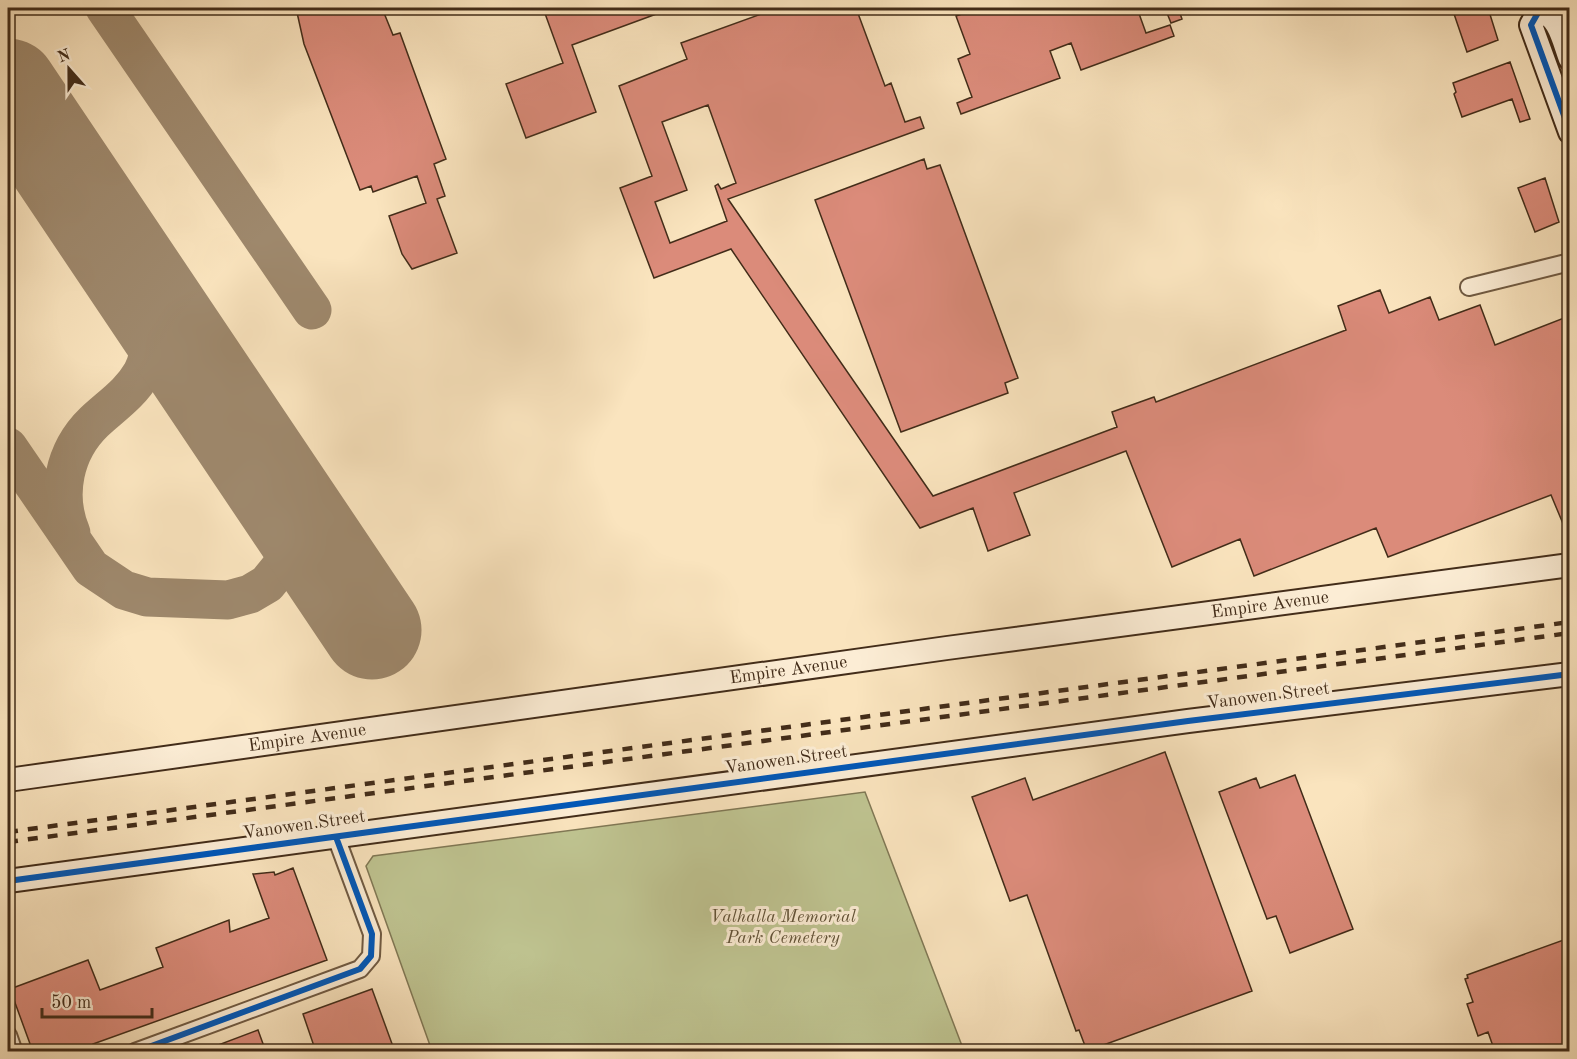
<svg xmlns="http://www.w3.org/2000/svg" width="1577" height="1059" font-family="'Old Standard TT',serif">
<style>
.green{fill:#bfc491;stroke:#807855;stroke-width:1.5}
.lines{fill:none;stroke-linecap:round;stroke-linejoin:round}
.taxiway{stroke:#9e886c;stroke-width:39}
.runway{stroke:#9e886c;stroke-width:99}
.building{fill:#db8b7a;stroke:#422c19;stroke-width:1.5;fill-rule:evenodd}
.minor-casing{stroke:#705a42;stroke-width:20}
.secondary-casing{stroke:#422c19;stroke-width:26}
.minor{stroke:#fcedd5;stroke-width:16}
.secondary{stroke:#fcedd5;stroke-width:22}
.rail{stroke:#422c19;stroke-width:4.5;stroke-dasharray:10 10;stroke-linecap:butt}
.cycleway-casing{stroke:#fcedd5;stroke-width:10}
.cycleway{stroke:#0057b8;stroke-width:6}
.labels{text-anchor:middle;dominant-baseline:central;stroke-width:6;stroke-linejoin:round;paint-order:stroke}
.street-label{font-size:18px;fill:#422c19;stroke:#fcedd5}
.park-label{font-size:18px;font-style:italic;fill:#615237;stroke:#fcedd5}
</style>
<rect width="100%" height="100%" fill="#fae4be"/>
<filter id="stains"><feTurbulence type="fractalNoise" baseFrequency=".00333" numOctaves="4"/><feColorMatrix values="0 0 0 0 .2 0 0 0 0 .09 0 0 0 0 .02 0 0 0 .5 -.17"/></filter>
<radialGradient id="worn" r=".72"><stop offset=".6" stop-color="#630" stop-opacity="0"/><stop offset="1" stop-color="#630" stop-opacity=".3"/></radialGradient>
<path class="green" d="M865,792L964,1051H432L366,866L373,856Z"/>
<g class="lines">
<path class="taxiway" d="M105,8L312,310
M8,447L91,568L124,590L147,597L228,600L250,594L267,584L284,563L291,538L286,500
M71,533C55,495 64,451 94,422C111,406 130,394 142,373C157,345 147,311 139,283"/>
<path class="runway" d="M8,88L372,630"/>
</g>
<path class="building" d="M296,8H382L393,35L400,33L446,159L434,164L445,196L437,199L457,253L412,269L402,254L389,216L426,203L417,176L373,192L371,186L360,190L304,44Z
M543,8L670,9L572,45L596,112L526,138L506,84L563,63Z
M778,8H856L885,86L891,83L905,122L920,117L924,128L728,199L933,496L1117,427L1112,412L1154,397L1156,402L1346,330L1338,306L1380,290L1389,313L1430,297L1439,320L1480,305L1495,345L1569,316V538L1551,495L1388,557L1376,528L1254,576L1240,539L1172,567L1126,451L1014,493L1030,535L988,551L973,508L920,528L731,249L654,278L620,188L652,176L619,86L687,59L681,43ZM708,105L736,183L721,189L718,184L715,186L727,221L670,243L655,202L687,190L662,122Z
M980,8H1137L1146,33L1170,25L1174,36L1081,70L1071,43L1050,51L1060,78L961,114L957,103L972,97L958,59L970,54L956,16Z
M1165,8H1178L1182,19L1171,23Z
M1452,8H1488L1498,40L1467,52Z
M1510,62L1530,119L1520,122L1512,99L1462,117L1454,94L1456,92L1453,83Z
M924,159L927,169L940,165L1018,378L1005,383L1008,393L901,432L815,200Z
M1545,178L1559,222L1535,232L1518,188Z
M1165,752L1252,991L1087,1051L1079,1030L1076,1031L1027,895L1010,901L972,797L1025,778L1033,800Z
M1295,775L1353,929L1290,953L1276,916L1267,919L1219,792L1256,778L1260,788Z
M293,868L327,960L93,1044L94,1048L86,1052H33L10,989L88,960L100,990L163,967L156,948L229,920L230,932L269,918L253,874L274,872L275,875Z
M1569,938V1052H1495L1488,1032L1478,1036L1467,1004L1473,1002L1465,979L1468,978L1467,975Z
M372,989L395,1052H316L303,1014Z
M258,1030L266,1052H205V1050Z"/>
<g class="lines">
<defs>
<path id="minor" d="M1557,8H1564
M1469,287L1570,262
M8,1035L14,1052
M135,1052L360,969L371,956L372,934L336,837"/>
<g id="secondary">
<path d="M1539,11L1531,25L1570,132"/>
<path d="M1539,11C1559,15 1563,41 1570,59"/>
<path id="s1" d="M8,780L947,648L1570,565"/>
<path d="M8,881L1188,721L1570,674"/>
</g>
</defs>
<use href="#minor" class="minor-casing"/>
<use href="#secondary" class="secondary-casing"/>
<use href="#minor" class="minor"/>
<use href="#secondary" class="secondary"/>
<path class="rail" d="M8,832L1570,622
M8,842L1570,633"/>
<defs>
<path id="cycleway" d="M1539,11L1531,25L1570,132
M8,881L1188,721L1570,674
M135,1052L360,969L371,956L372,934L336,837"/>
</defs>
<use href="#cycleway" class="cycleway-casing"/>
<use href="#cycleway" class="cycleway"/>
</g>
<g class="labels">
<g class="street-label">
<text stroke="none"><textPath href="#s1" startOffset="1274">Empire Avenue</textPath></text>
<text stroke="none"><textPath href="#s1" startOffset="788">Empire Avenue</textPath></text>
<text transform="translate(1268 696) rotate(-7)">Vanowen Street</text>
<text stroke="none"><textPath href="#s1" startOffset="302">Empire Avenue</textPath></text>
<text transform="translate(786 760) rotate(-8)">Vanowen Street</text>
<text transform="translate(304 825) rotate(-8)">Vanowen Street</text>
</g>
<g class="park-label">
<text x="783" y="917">Valhalla Memorial<tspan x="783" dy="21">Park Cemetery</tspan></text>
</g>
</g>
<rect width="1577" height="1059" fill="none" stroke="#fae4be" stroke-width="30"/>
<rect x="9" y="9" width="1559" height="1041" fill="none" stroke="#422c19" stroke-width="3"/>
<rect x="15" y="15" width="1547" height="1029" fill="none" stroke="#422c19" stroke-width="1.5"/>
<g transform="translate(69 69) rotate(339)" stroke="#fcedd5" stroke-width="4.5" paint-order="stroke">
<path d="M0-4.5L10 22L0 15L-10 22Z" fill="#422c19"/>
<text y="-9" font-size="16" font-weight="bold" text-anchor="middle" fill="#422c19">N</text>
</g>
<path d="M42 1008v9h110v-9" fill="none" stroke="#422c19" stroke-width="3"/>
<text x="51" y="1008" font-size="18" fill="#422c19" stroke="#fcedd5" stroke-width="4.5" paint-order="stroke">50 m</text>
<rect width="100%" height="100%" filter="url(#stains)"/>
<rect width="100%" height="100%" fill="url(#worn)"/>
</svg>
